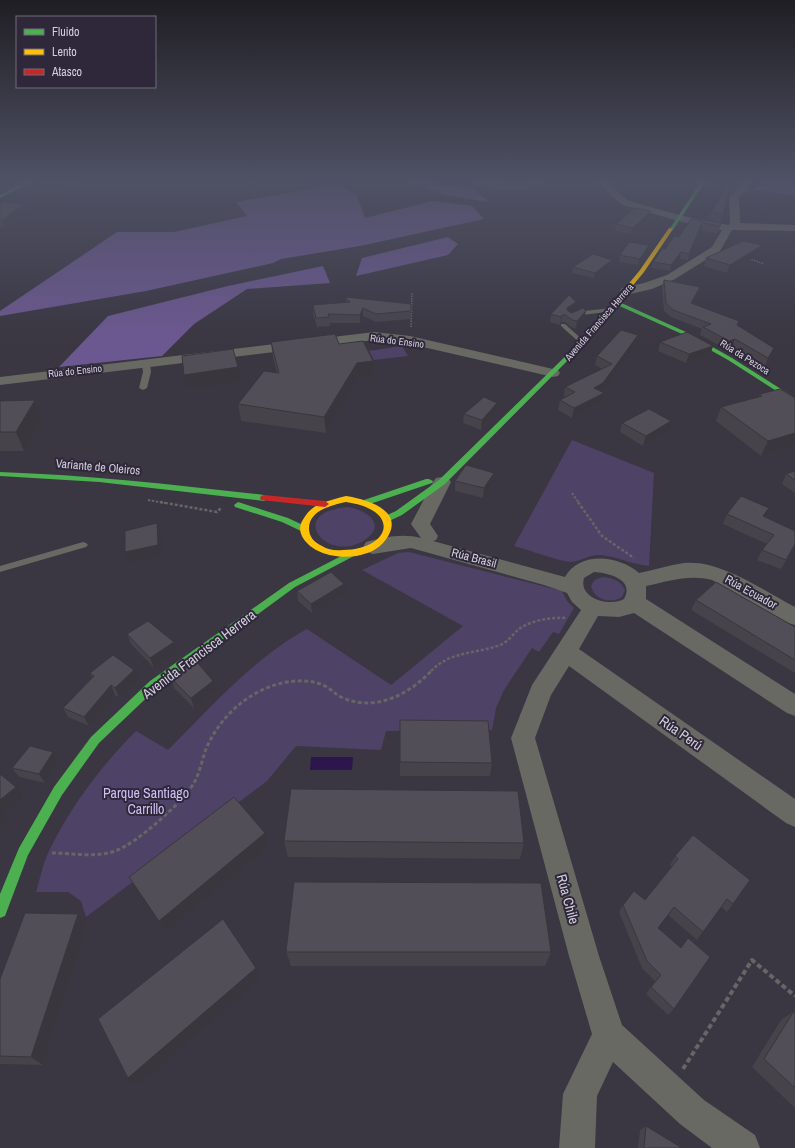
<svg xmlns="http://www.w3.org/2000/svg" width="795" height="1148" font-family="'Archivo Narrow',sans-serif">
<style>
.green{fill:#4f4267}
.forest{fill:#6c5891}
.water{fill:#2d164c}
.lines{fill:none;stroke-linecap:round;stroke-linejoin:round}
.path-far4{stroke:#656665;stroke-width:1.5;stroke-dasharray:1.5 1;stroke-linecap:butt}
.path-far3{stroke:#656665;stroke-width:2;stroke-dasharray:2.5 1.5;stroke-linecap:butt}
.path-far2{stroke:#656665;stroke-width:2.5;stroke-dasharray:3 2;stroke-linecap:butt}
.path-far1{stroke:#656665;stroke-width:3;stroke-dasharray:4 2.5;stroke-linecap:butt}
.path{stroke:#656665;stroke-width:4;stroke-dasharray:5 3;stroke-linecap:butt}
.lane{fill:#676962;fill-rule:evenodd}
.street{fill:#676962;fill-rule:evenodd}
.fast{fill:#4caf50;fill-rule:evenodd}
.slow{fill:#ffc107;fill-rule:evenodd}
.jam{fill:#c62828;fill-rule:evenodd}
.wall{fill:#46434b}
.shaded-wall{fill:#39373d}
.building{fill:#514e57;stroke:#39373d}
.labels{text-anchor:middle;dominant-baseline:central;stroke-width:4;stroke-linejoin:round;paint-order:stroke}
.far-street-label{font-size:10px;fill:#d2cfdb;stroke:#2f283b}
.street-label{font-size:12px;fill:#d2cfdb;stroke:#2f283b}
.near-street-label{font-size:14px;fill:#d2cfdb;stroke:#2f283b}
.near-park-label{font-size:14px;fill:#d1c0f7;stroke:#2f283b}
</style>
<rect width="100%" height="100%" fill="#3a3642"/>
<path class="green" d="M402,346L408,356L374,360L369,351Z
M572,440L654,473L649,566C631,564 618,557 601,555C590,554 581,561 571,562C563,562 525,549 514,546Z
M347,507C364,509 388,523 366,539C329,566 284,513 347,507Z
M409,552L562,591L567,601L574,608L559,634L553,632L539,652L532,648L504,690L496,708L492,730L386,731L381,750L296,746L267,781L86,917L81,901L68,892H36C40,879 43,863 49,851C71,806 101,766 136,731L168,750C210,708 255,657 307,629L391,685L463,626L362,570L398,553Z
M604,577C613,578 621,581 625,590L622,597C611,604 594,600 591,586C594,579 598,578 604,577Z"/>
<path class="forest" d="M373,180H430L438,185L474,189L489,202L445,195L405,181L381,182Z
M767,180H795V195L753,190Z
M334,185L356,194L365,218L433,201L472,206L484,219L360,246L281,259L273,263L146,291L0,316V311L117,232H174L247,216L236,202Z
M448,237L458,244L448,255L356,276L362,258Z
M323,266L330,283L247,289L194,324L162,356L59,367L108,316L228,286Z"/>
<path class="water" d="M311,757H353L352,770H310Z"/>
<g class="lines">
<path class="path-far4" d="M747,258L764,264
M411,327L412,292"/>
<path class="path-far3" d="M572,493L579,503
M148,500L165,503"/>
<path class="path-far2" d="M160,502L217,512L221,508
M578,502L602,536L634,558
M431,671C450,651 476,654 500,645C508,642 513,634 519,629C532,620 551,617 567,618"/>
<path class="path-far1" d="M52,853C72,853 96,858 115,851C136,844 183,802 194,783C200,772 202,760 206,749C219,718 246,693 278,684C293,680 311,679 325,686C332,690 336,695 343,698C376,712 410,694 432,670"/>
<path class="path" d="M683,1069L752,960L795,996"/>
<path class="lane" d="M612,308L614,309V311L574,316L571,314L574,312Z
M561,324H565L585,342V344H581L561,326Z
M146,362L150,364L151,372L147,388L143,390L139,388L143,372L142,364Z
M83,542L86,543L88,545L86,547L0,572V566Z"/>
<path class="street" d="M536,180H549L525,190L476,187L471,184L476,181L524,184Z
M597,180H606L616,191L629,201L687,217L728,225L730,224L729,196L740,188L742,180H751L747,191L739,197L740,223L795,225V231L732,230L720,251L675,279L652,289L626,295L622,294L620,291L622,288L644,283L667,275L712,247L722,230L682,222L623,205L610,195Z
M374,332L410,336L553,369L558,370L560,373L558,376L553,377L410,344L374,340L0,385V377Z
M442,477L448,478L451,482L430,524L438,536L436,540L433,541L565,577C579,551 619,555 639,573C654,570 669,565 684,563C720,559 764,591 795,607V625L788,623L712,580C690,574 669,581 646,586V599L795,694V716L787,713L634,613L619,617L598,616L579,649L795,799V827L786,823L569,666L551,695L535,738L599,956L622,1025L704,1100L755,1135L760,1148H712L680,1124L613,1062L597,1096L595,1148H559L563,1094L592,1034L569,956L511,738L532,685L581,610L572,602L567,593L544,585L411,548L373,554L366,552L363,547L366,542C384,537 403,533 421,538L411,524L433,482L436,478ZM594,572C608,573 635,579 624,599C611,607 578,599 584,578Z"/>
<path class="fast" d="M29,180H35L0,198V195Z
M702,180H706L673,230H669Z
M617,301L686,332L732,358L795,398V403L728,360L682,334L615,304L614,303Z
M584,338L589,339L445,484L402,515L389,521H383L382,519L383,517L396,511L439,480Z
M0,472C89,475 176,485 264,495L268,498L264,501L99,482L0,476Z
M426,479H429L433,481L432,483L370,504L367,505L363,502L364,500Z
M238,502L288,518L307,527L308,529L304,532L301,531L282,522L235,507L234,505Z
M351,551L355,554L354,556L295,587L158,687L99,743L62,795L28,855L5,916L0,918V894L19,848L54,787L91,737L150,681L289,583Z"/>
<path class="slow" d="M669,228L673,229L644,272L588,340H584V338L640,270Z
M346,496C371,500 409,513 383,543C365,563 317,561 303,538C299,531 299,525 304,518C308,511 314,506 322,503C330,500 338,498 346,496ZM346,502C402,510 391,549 343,550C336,551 328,550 322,546C314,542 309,537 309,528C309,510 333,505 346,502Z"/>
<path class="jam" d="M264,495L325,501L329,504L325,507L261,500L260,498L261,496Z"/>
</g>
<path class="wall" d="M41,180H93L70,195L37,196L35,187L44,181Z
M0,204H24L27,211L4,227H0Z
M711,212L723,215L721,222L708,220Z
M649,217L632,234L615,231L616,224Z
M703,221L701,227L688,260L680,259L670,271L652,268L653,262L665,249L679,237Z
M703,223H721L718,234L701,231Z
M763,245L760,253L727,273L704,266L706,258Z
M647,252L638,265L619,262L620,255Z
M612,260L611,265L594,278L572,273L573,267Z
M664,280L698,295L693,303L737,325L774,348L771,356L765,366L732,347L726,349L700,335L702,329L671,317L664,311L662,287Z
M346,299L411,304L410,319L376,322L363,316L360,323H330V326L317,327L313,314V305L346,303Z
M575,310L571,312L584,319L576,329L571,327L565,322H561L560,325L550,322L551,314Z
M638,335L635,344L601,391L604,393L602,402L572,418L558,410L560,400L566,397L564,396L565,387L602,369L595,365L597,356Z
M271,342L339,344L373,376L358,379L326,433L241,421L238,404L277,373L273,358Z
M660,342L713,346L710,355L686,363L658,351Z
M760,394L795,398V445L761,456L716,421L721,407L759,397Z
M35,400L42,418L24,451H0V401Z
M497,403L496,412L481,430L463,423L464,414Z
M622,423L668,431L643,446L620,432Z
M795,471V493L782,484L786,474Z
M494,473L493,483L483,498L455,491V481Z
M727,514L765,517L795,531V545L781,569L757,560L762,550L767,544L723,524Z
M297,591L345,594L312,613L298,601Z
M696,600L795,627V673L691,610Z
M127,634L177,652L154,668L131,644Z
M90,673L139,679L119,697L115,695L89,726L68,717L63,708L92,678Z
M171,678L216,691L194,708L174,688Z
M400,720L492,763L490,776H400Z
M59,761L45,783L19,777L12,768Z
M265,833L269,846L166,932L129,877Z
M284,841L524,843L520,859L288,857Z
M675,856L733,904L727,912L721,907L697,940L668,915L658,928L680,948L688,938L674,1009L668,1015L646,994L655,981L642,968L619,912L623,905L645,900L672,867L670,865Z
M78,914L87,925L43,1065L0,1064V979Z
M286,952H551L545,966H291Z
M794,1011L795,1013V1108L752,1067L781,1020Z
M646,1126L682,1148H638L640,1130Z"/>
<path class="shaded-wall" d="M78,180H93L70,195L68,187Z
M24,204L27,211L4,227L2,220Z
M651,211L649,217L632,234L633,228Z
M703,221L701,227L688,260L689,254Z
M649,245L647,252L638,265L640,259Z
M763,245L760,253L727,273L730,265Z
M681,252L680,259L670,271L671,265Z
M612,260L611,265L594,278L595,273Z
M700,287L698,295L689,310L691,303Z
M576,302L575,310L566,316L567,308Z
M363,308V316L360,323V315Z
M586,311L584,319L576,329L577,321Z
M562,315L561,322L560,325L561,317Z
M638,335L635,344L601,392L594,388Z
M735,339L732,347L726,349L729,341Z
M713,346L710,355L686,363L689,354Z
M774,348L771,356L765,366L768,358Z
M373,361V376L358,379L326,433L324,417L357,363Z
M238,367L241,380L187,389L184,375Z
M604,393L602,402L572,418L574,408Z
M35,400L42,418L24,451L16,432Z
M497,403L496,412L481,430L482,420Z
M671,421L668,431L643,446L646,436Z
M795,433V445L761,456L768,441Z
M494,473L493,483L483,498L484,488Z
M769,508L764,518L763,516Z
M157,523L160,533L161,555L129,562L125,552Z
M344,584L345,594L312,613L311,604Z
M174,642L177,652L154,668L150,658Z
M134,670L139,679L119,697L115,688Z
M213,681L216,691L194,708L191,698Z
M111,685L115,695L89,726L84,717Z
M53,752L59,761L45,783L39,774Z
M16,787L23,796L3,813L8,820L0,827V800Z
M265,833L269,846L166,932L159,921Z
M78,914L87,925L43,1065L31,1057Z
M256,968L260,978L138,1085L128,1078Z"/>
<path class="building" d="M45,180H78L68,187H35Z
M728,186L730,187L723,215L711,212Z
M2,202L24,204L2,220H0V204Z
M635,208L651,211L633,228L616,224Z
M691,219L703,221L689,254L681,252L671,265L653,262L663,248L665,249L674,236L679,237Z
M705,220L721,223L720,226L703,223Z
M743,241L763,245L730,265L706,258Z
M629,242L649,245L640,259L620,255Z
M593,254L612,260L595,273L573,267Z
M664,280L700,287L691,303L739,321L737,325L774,348L768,358L735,339L729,341L703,327L711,324L673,310L666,303Z
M569,295L576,302L567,308L568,311L572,313L583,308L586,311L577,321L572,320L566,315H562L561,317L551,314Z
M346,297L411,304V311L376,314L363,308L360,315L328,314L329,317L316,318L313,305L350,302L346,299Z
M621,330L638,335L603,383L594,388L604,393L574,408L560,400L575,392L565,387L612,364L597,356Z
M687,332L713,346L689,354L660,342Z
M335,334L339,344L363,341L373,361L357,363L324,417L238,404L264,371L279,373L271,342Z
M233,349L238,367L184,375L182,356Z
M780,389L795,398V433L768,441L721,407L762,396L760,394Z
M484,397L497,403L482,420L464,414Z
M35,400L16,432H0V401Z
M649,409L671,421L646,436L622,423Z
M466,465L494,473L484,488L455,481Z
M795,471V480L786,474Z
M741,496L769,508L763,516L795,531V544L786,560L762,550L774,535L727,514Z
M157,523L158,545L125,552V531Z
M331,572L344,584L311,604L297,591Z
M716,582L795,627V660L696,600Z
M148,621L174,642L150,658L127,634Z
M113,655L134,670L115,688L111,685L84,717L63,708L94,676L90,673Z
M196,661L213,681L191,698L171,678Z
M400,720L488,721L492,763L400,762Z
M30,746L53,752L39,774L12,768Z
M0,774L16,787L0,800Z
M291,789L518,791L524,843L284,841Z
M234,797L265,833L159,921L129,877Z
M693,835L750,880L733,904L727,899L703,932L674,907L658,928L681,948L688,938L710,957L674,1009L651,987L661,975L647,961L623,905L634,891L645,900L678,859L675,856Z
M294,882L541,883L551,952H286Z
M25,913L78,914L31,1057L0,1056V979Z
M223,919L256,968L128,1078L98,1019Z
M794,1011L795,1013V1088L764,1059Z
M646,1126L682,1148H644Z"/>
<linearGradient id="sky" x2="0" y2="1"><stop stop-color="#201e24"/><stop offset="0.53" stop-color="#4f5265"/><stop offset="1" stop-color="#4f5265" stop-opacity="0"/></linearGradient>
<rect width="795" height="341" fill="url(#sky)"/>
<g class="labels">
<g class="far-street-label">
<text transform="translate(599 322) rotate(-49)">Avenida Francisca Herrera</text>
<text transform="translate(397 341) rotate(7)">Rúa do Ensino</text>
<text transform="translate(745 357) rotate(32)">Rúa da Pezoca</text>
<text transform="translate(75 371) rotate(-6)">Rúa do Ensino</text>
</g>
<g class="street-label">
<text transform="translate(98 467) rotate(5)">Variante de Oleiros</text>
<text transform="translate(474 558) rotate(15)">Rúa Brasil</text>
<text transform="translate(751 592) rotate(29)">Rúa Ecuador</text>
</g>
<g class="near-street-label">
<text transform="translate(199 654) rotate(-37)">Avenida Francisca Herrera</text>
<text transform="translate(681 733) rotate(35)">Rúa Perú</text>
<text transform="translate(568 899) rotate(75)">Rúa Chile</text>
</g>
<g class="near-park-label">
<text x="146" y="793">Parque Santiago<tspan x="146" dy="16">Carrillo</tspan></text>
</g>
</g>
<rect x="16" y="16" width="140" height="72" fill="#2f283b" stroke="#706b7b"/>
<rect x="24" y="29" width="20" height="6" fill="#4caf50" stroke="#706b7b"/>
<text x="52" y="36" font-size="12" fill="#d2cfdb">Fluido</text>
<rect x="24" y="49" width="20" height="6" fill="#ffc107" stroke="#706b7b"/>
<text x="52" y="56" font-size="12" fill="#d2cfdb">Lento</text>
<rect x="24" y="69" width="20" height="6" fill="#c62828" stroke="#706b7b"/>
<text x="52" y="76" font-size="12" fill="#d2cfdb">Atasco</text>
</svg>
